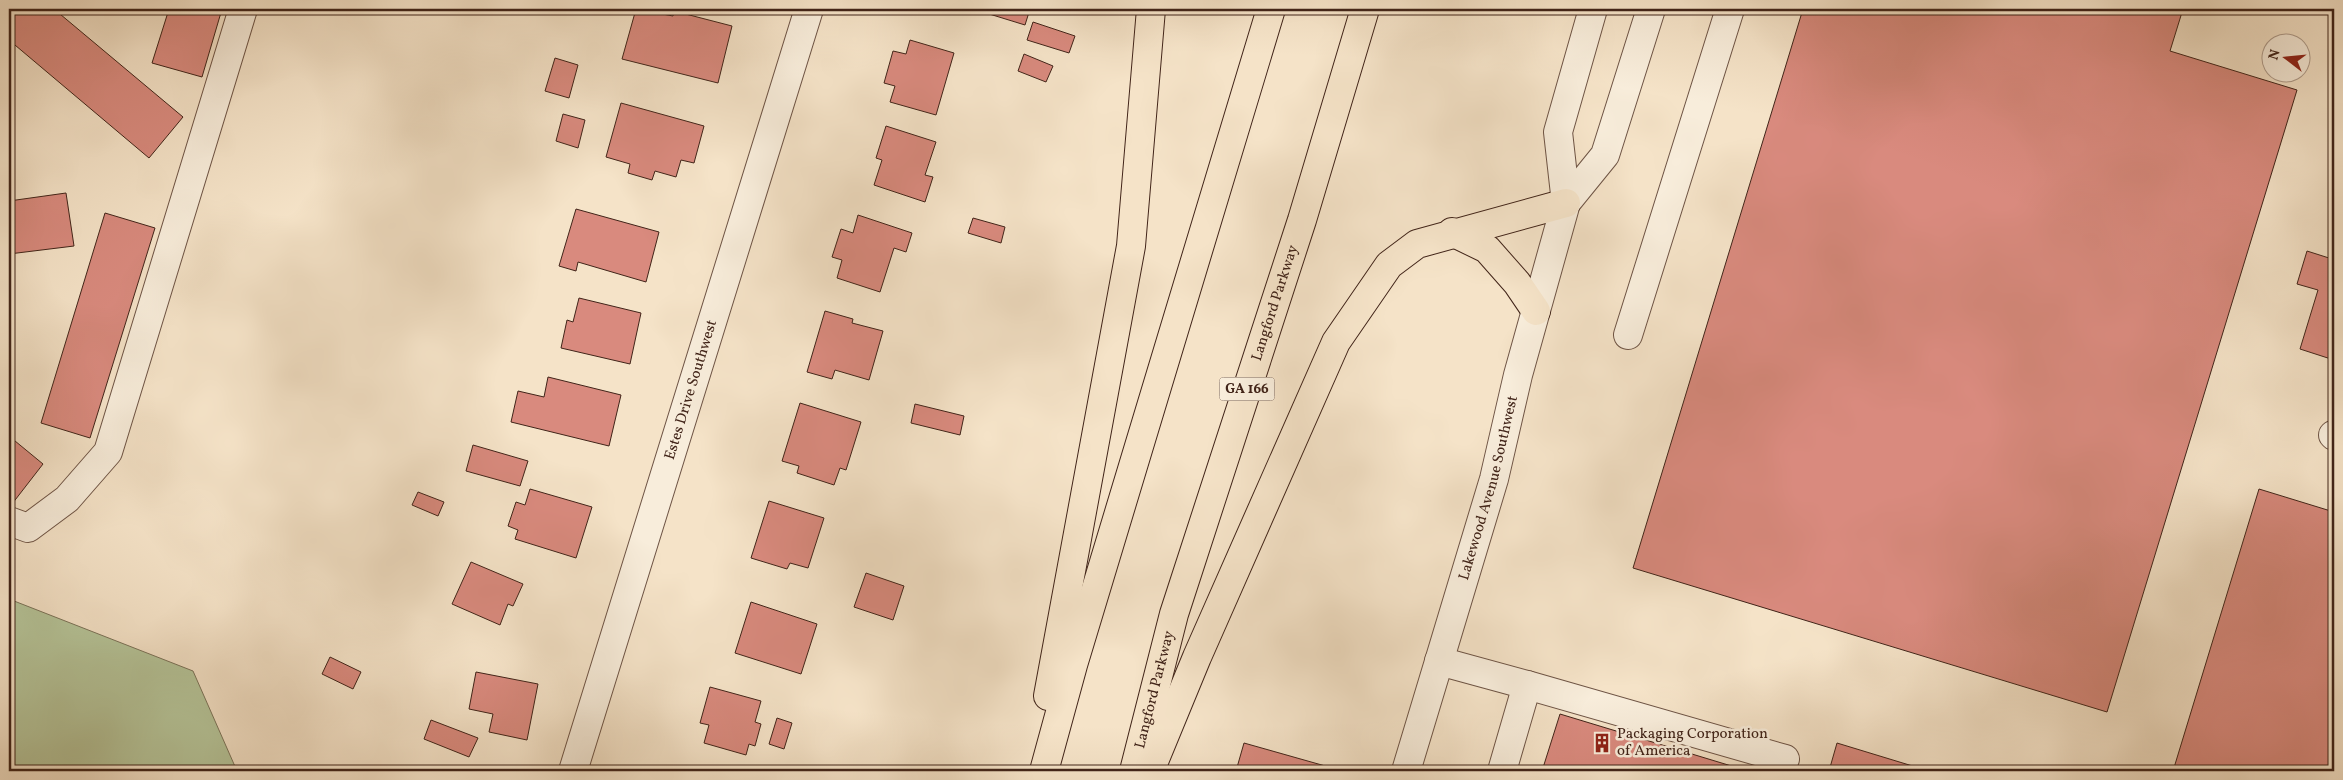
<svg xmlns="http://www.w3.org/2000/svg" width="2343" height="780" font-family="Vollkorn,serif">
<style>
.green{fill:#b6c59a;stroke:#7c745a}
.building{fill:#d98a7e;stroke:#412419}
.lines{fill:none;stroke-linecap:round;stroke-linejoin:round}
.minor-casing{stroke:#6e5445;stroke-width:30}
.highway-casing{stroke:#412419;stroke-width:30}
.minor{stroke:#f8eddb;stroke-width:28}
.highway{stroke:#f5e3c8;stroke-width:28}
.labels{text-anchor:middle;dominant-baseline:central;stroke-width:5;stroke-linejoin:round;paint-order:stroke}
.shield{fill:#f8eddb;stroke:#786053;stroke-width:1}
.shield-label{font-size:14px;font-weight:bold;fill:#412419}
.street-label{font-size:15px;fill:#412419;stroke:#f8eddb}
.poi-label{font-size:15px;fill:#412419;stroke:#f8eddb;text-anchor:start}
</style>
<rect width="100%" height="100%" fill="#f5e3c8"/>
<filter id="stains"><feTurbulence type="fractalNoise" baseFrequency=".004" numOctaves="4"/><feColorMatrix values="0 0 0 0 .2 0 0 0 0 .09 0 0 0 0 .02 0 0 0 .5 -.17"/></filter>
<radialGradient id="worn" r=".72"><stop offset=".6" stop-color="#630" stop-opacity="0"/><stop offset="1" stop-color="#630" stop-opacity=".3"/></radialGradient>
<path class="green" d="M9,599L193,671L237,771H9Z"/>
<path class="building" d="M9,9H54L183,117L149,158L9,40Z
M169,9H222L202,77L152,63Z
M636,9L673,16L674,11L732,26L718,83L622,59Z
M973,9H1030L1025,25Z
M1803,9H2183L2170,51L2297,90L2107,712L1633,568Z
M1033,22L1075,36L1069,53L1027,40Z
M910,40L954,53L936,115L890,102L895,86L884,83L893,51L906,54Z
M1024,54L1053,66L1046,82L1018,71Z
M555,58L578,65L569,98L545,91Z
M621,103L704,126L694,163L681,160L676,177L655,171L652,180L628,173L630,164L606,157Z
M563,114L585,120L578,148L556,141Z
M886,126L936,142L925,175L933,177L925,202L874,185L882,160L876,158Z
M66,193L74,246L9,254V201Z
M576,209L659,232L646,282L578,262L576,271L559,266Z
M105,213L155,228L90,438L41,423Z
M858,215L912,233L906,252L894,248L880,292L837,278L842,260L832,257L841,229L853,233Z
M973,218L1005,227L1001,243L968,233Z
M2334,240V360L2300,349L2318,290L2297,284L2307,251L2329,258Z
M579,298L641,313L630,364L561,348L567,320L573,322Z
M825,311L853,319L852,323L883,331L869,380L835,370L832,379L807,372Z
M548,377L621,395L609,446L511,422L518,391L544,397Z
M800,403L861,422L846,470L840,468L834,485L797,473L799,466L782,461Z
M915,404L964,416L960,435L911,423Z
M9,436L43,464L12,504L9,501Z
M473,445L528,461L520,486L466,471Z
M530,489L592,507L576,558L515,539L518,530L508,526L516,502L525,505Z
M2259,489L2334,512V771H2173Z
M418,492L444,502L438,516L412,505Z
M769,501L824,518L808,568L790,563L787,569L751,558Z
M471,562L523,584L513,606L508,604L500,625L452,604Z
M866,573L904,586L893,620L854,607Z
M751,602L817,624L801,674L735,653Z
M330,657L361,672L353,689L322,674Z
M476,672L538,684L527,740L489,732L493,714L469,709Z
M710,687L761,701L755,722L761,724L755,746L749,744L746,755L704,743L709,725L700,723Z
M1560,714L1748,771H1542Z
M777,718L792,723L784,749L769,744Z
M431,720L478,738L469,757L424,739Z
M1244,743L1343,771H1236Z
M1837,743L1929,771H1829Z"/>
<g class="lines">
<defs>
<g id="minor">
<path d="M1566,203L1605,155L1651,9"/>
<path d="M1628,335L1730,9"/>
<path d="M2333,435L2334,436"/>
<path d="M9,521L28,528L67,499L108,452L243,9"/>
<path d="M1439,661L1527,685L1502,771"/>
<path d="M1527,685L1785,759"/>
<path id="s1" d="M573,771L809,9"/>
<path id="s2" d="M1406,771L1494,479L1518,375L1566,203L1558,132L1593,9"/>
</g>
<g id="highway">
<path d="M1452,232L1487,249L1517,283L1536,311"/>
<path d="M1048,696L1131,246L1151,9"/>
<path d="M1044,771L1073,665L1271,9"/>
<path id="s3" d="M1134,771L1174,614L1302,220L1365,9"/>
<path d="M1150,771L1197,657L1336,342L1389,265L1417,244L1566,203"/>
</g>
</defs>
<use href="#minor" class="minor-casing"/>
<use href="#highway" class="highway-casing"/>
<use href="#minor" class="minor"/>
<use href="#highway" class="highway"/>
</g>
<defs>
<symbol id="building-bare" viewBox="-9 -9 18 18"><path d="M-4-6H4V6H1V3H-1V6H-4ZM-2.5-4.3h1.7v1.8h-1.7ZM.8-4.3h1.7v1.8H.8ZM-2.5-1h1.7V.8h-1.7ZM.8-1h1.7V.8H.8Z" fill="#8f2418" stroke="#f8eddb" stroke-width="2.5" paint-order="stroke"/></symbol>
</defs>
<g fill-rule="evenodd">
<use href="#building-bare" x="1588" y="729" width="28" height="28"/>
</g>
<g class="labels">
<rect class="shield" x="1219.5" y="377.5" width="55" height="23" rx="4"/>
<g class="shield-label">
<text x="1247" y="389">GA 166</text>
</g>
<g class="street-label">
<text stroke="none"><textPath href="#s3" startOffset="489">Langford Parkway</textPath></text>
<text stroke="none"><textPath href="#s1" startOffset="399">Estes Drive Southwest</textPath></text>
<text stroke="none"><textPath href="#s2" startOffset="295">Lakewood Avenue Southwest</textPath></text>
<text stroke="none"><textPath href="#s3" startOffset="84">Langford Parkway</textPath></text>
</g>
<g class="poi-label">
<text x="1617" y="734">Packaging Corporation<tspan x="1617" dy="17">of America</tspan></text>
</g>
</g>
<rect width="2343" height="780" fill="none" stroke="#f5e3c8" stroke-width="30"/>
<rect x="10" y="10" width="2323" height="760" fill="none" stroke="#412419" stroke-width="2.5"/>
<rect x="15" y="15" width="2313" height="750" fill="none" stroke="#412419"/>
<g transform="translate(2286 58) rotate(286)"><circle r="24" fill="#f8eddb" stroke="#af9d8d"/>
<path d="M0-4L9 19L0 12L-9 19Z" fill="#8f2418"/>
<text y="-8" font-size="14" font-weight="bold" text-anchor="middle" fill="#412419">N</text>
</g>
<rect width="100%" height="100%" filter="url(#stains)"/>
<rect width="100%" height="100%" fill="url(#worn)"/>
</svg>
